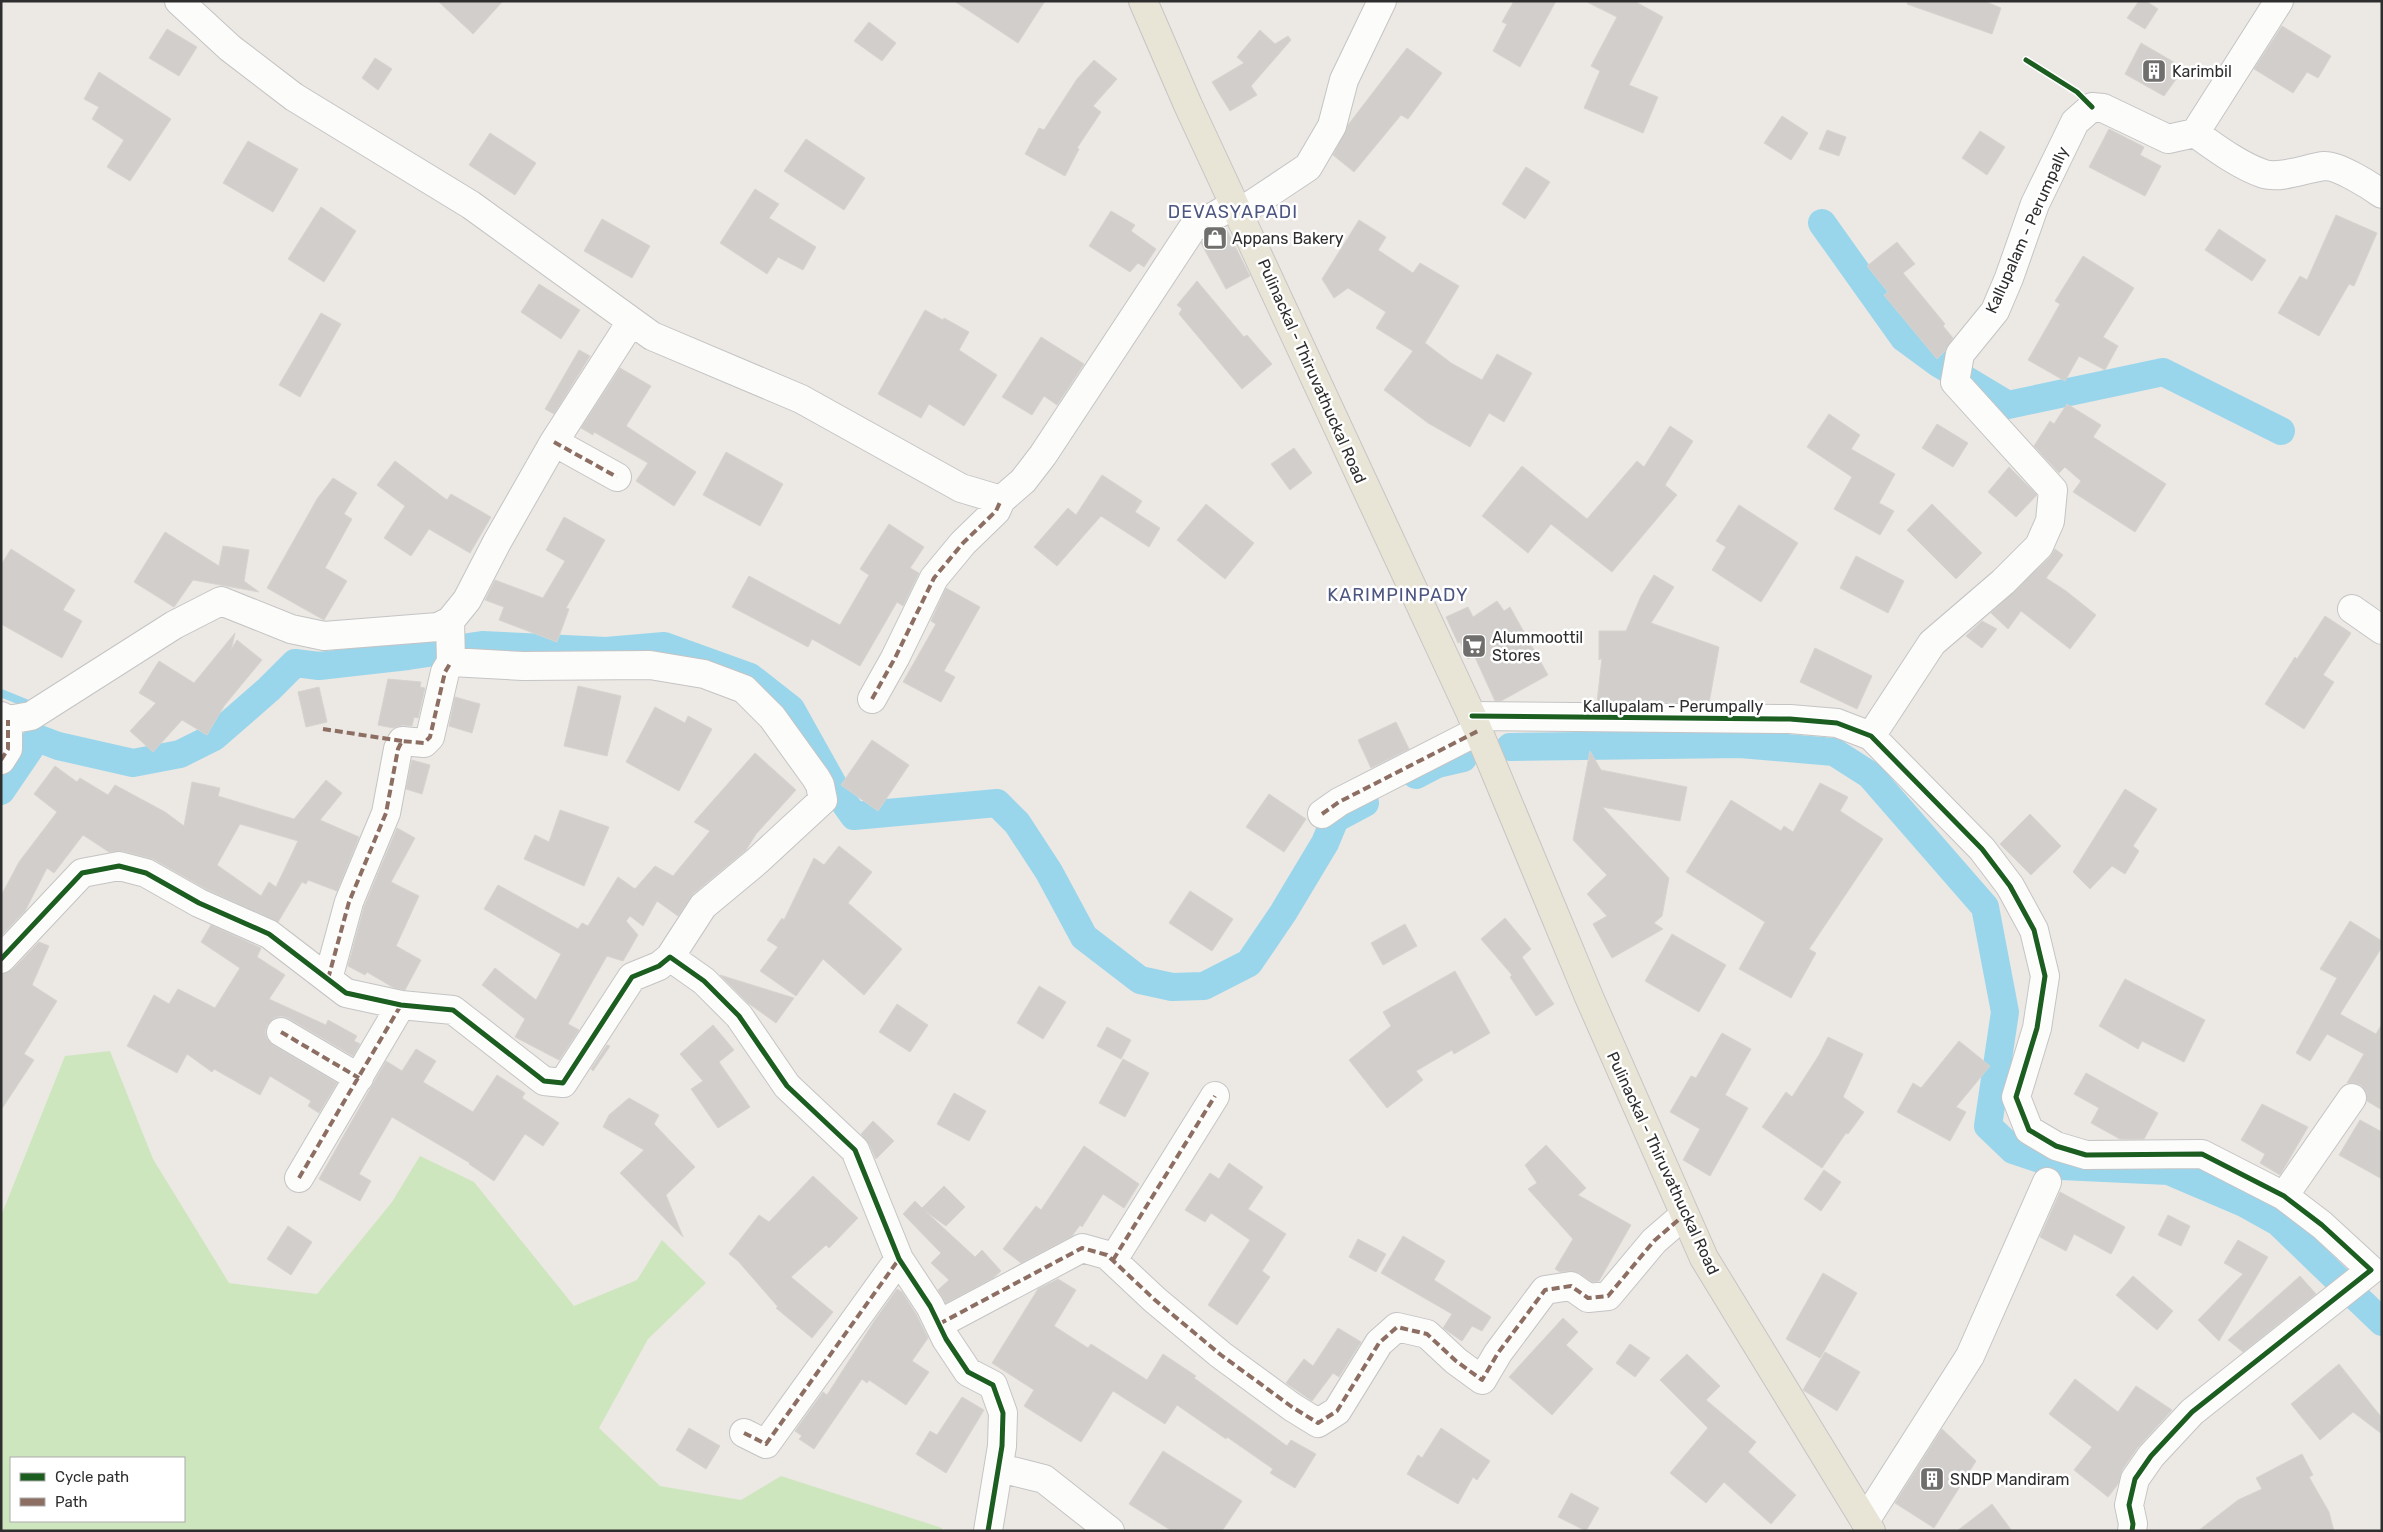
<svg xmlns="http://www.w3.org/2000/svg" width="2383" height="1532" font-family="Rubik,sans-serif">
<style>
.green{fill:#cee6be;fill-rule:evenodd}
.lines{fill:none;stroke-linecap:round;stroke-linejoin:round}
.stream{stroke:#99d6ec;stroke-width:8}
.canal{stroke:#99d6ec;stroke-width:28}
.building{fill:#d1cecb;stroke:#d7d4d0;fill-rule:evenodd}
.minor-casing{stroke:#c5c4c5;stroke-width:30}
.major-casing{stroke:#c6c5c4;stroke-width:30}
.minor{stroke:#fcfcfb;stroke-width:28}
.major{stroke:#e8e4d6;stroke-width:28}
.quiet{stroke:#8d6e63;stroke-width:4;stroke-dasharray:8 4;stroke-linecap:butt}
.cycleway-casing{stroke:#fff;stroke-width:8}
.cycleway{stroke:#1b5e20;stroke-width:5}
.labels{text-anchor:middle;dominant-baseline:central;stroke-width:5;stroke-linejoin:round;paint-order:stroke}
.poi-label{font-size:16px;fill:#2e2e2e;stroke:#fff;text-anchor:start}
.street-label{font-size:16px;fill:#2e2e2e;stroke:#fff}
.neighbourhood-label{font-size:18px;letter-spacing:1px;fill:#4d5680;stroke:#fff}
</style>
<rect width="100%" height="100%" fill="#ece8e4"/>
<path class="green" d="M110,1051L153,1159L229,1283L317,1294L392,1202L420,1156L474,1182L574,1306L637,1280L662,1240L706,1283L648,1339L599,1428L660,1486L741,1500L781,1476L942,1528V1531H1V1216L65,1056ZM11,1458H184V1521H11Z"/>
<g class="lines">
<path class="stream" d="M1,693L28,704L31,708
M37,718L40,723L37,738"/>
<path class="canal" d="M1822,223L1904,338L1938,363L2008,405L2163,372L2281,431
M1510,747L1740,744L1834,752L1870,775L1985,907L2005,1012L1988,1126L2013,1150L2061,1166L2169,1171L2244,1203L2278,1222L2382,1322
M1416,775L1437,764L1463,758
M1,791L37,738L58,746L133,763L180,754L214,737L269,689L295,663L319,666L408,656L482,645L606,651L664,646L750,677L791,709L839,795L854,816L997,803L1017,823L1049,872L1084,937L1140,980L1172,987L1204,986L1249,963L1283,913L1325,843L1335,819L1365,803"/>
</g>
<path class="building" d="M438,1H503L473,34Z
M954,1H1045L1018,43Z
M1514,1H1556L1520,67L1493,51L1507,24L1502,22Z
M1585,1H1634L1663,17L1629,85L1658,97L1643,133L1584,108L1600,71L1591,66L1617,17Z
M1908,1H1984L2001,8L1992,34L1907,4Z
M2139,1H2146L2158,9L2145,29L2127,18Z
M869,22L896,43L882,61L854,41Z
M2282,26L2331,56L2318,78L2307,72L2293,93L2254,69Z
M167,29L197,47L179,76L149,58Z
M1260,30L1275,44L1288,36L1291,40L1251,86L1257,95L1230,111L1212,82L1244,63L1237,57Z
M2141,43L2184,68L2164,96L2125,74Z
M1407,48L1442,73L1408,119L1401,115L1354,172L1333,155L1348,125Z
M375,58L392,69L378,90L362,78Z
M1094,60L1117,79L1093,106L1101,112L1077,148L1079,149L1065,176L1025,154L1039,128L1044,130L1077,79Z
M99,72L171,119L130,181L107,167L124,140L92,119L99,107L84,99Z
M1782,116L1808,133L1791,160L1764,143Z
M2109,129L2144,147L2140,155L2161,166L2145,196L2089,167Z
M1827,130L1846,137L1839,156L1819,149Z
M1980,131L2005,147L1987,175L1962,158Z
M490,133L536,163L515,195L469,165Z
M806,139L865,178L844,210L784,171Z
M248,141L298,169L273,212L223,183Z
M1526,167L1550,182L1525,219L1502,204Z
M755,189L779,204L769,218L816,247L803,270L778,257L767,274L720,243Z
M321,207L356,231L324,282L288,259Z
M1111,211L1135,225L1131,231L1156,249L1144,267L1138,263L1130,272L1089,246Z
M2336,215L2377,233L2354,286L2349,284L2319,336L2278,313L2300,276L2307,280Z
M602,219L650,246L632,278L584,251Z
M1359,220L1386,237L1378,250L1413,273L1420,263L1459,286L1425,343L1451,363L1482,380L1497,354L1532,373L1504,422L1489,413L1470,447L1428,423L1384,390L1413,351L1376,328L1386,312L1348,288L1334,298L1322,279Z
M1226,228L1250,276L1226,289L1201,243Z
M2219,229L2266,260L2252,281L2205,250Z
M1897,242L1915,264L1903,273L1945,324L1943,326L1953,338L1944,352L1937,359L1884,295L1888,292L1867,266Z
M2083,256L2134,288L2103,337L2118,346L2105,370L2079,356L2065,381L2028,360L2060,304L2055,301Z
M1197,281L1244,337L1247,335L1272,364L1242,389L1179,314L1182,309L1177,305Z
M539,284L580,310L561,339L521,312Z
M925,310L943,320L944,318L969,332L959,350L997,375L964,426L929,404L921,418L878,394Z
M321,313L341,324L300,397L279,385Z
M1041,337L1084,364L1057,405L1044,396L1032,415L1002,397Z
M579,350L590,356L554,414L545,409Z
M620,368L651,386L626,426L696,472L674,506L636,481L648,463L594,432L593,435L581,428Z
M2067,404L2101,425L2093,437L2166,484L2135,532L2073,492L2081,481L2065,467L2059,473L2034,446L2050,421L2054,424Z
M1829,414L1860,435L1851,449L1895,474L1879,503L1894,511L1880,535L1834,509L1852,477L1807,447Z
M1937,424L1968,443L1953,467L1922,448Z
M1670,426L1693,441L1665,485L1677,495L1612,572L1551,524L1528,553L1482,516L1522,466L1587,519L1637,461L1644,467Z
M1294,448L1312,473L1290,490L1271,464Z
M726,452L783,484L760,526L703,495Z
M395,461L447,500L451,494L491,517L470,553L429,529L411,556L384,538L405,506L377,485Z
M2009,467L2037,495L2016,517L1988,492Z
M1102,475L1142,501L1135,512L1160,528L1149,547L1101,516L1057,566L1034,547L1068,508L1076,515Z
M333,478L357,493L344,514L352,519L325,568L347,581L324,620L267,588L317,499Z
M1206,504L1254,543L1225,579L1177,540Z
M1932,504L1982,553L1956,579L1907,530Z
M1739,505L1798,543L1761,602L1712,570L1726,547L1716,541Z
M564,517L605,540L566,608L569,609L557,642L499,620L504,607L485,600L495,580L543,598L565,561L546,550Z
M889,524L924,547L910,568L919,573L903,606L897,602L860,666L812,639L808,647L732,607L749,576L840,625L869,575L860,569Z
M165,532L219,566L223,546L249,550L244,581L259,592L193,580L174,607L134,582Z
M11,549L75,590L63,610L82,621L62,658L1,624V565Z
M2055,549L2063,555L2046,578L2066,591L2096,615L2070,649L2021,611L2008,629L1991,613L2050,557Z
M1856,556L1904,581L1888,613L1840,588Z
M1654,575L1674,587L1651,623L1719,647L1709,703L1597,702L1602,658L1599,660V631H1626L1641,596Z
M946,588L980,607L944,671L955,677L941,702L903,682L936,624L931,621Z
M1497,601L1504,611L1510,607L1548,675L1501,701H1495L1474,655L1468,659L1460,642L1458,643L1446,617L1468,607L1473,617Z
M2325,616L2351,633L2323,675L2334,682L2304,729L2265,704L2295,657L2297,659Z
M1982,621L1997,629L1982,648L1966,636Z
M235,633L231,650L237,640L262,660L224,706L207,735L182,720L153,752L130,731L156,703L139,693L159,661L194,683Z
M1815,648L1872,676L1857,709L1800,682Z
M388,679L421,682L420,687L425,688L418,718L414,717L412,726L403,725L393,728L378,725Z
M578,686L621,696L607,756L564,746Z
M319,687L327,722L306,727L298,692Z
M455,697L480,704L472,733L449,726Z
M655,707L685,723L688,716L712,729L679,791L626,762Z
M1396,722L1409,749L1371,768L1358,740Z
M872,740L909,765L878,811L841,785Z
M1590,751L1601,770L1687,787L1680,821L1602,807L1669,878L1662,916L1654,923L1663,929L1612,958L1593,924L1607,916L1587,894L1607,875L1573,840Z
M755,753L796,790L756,834L746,850L693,894L678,916L657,901L643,926L630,916L626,921L638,935L623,961L607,956L568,1024L579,1030L559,1060L515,1037L525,1019L482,985L495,968L536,1000L561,954L484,909L498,885L578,929L582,923L588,926L618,877L635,889L655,866L673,876L710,831L694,822Z
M412,760L430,765L422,794L406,789Z
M55,766L77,782L80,778L108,795L115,785L165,812L184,826L192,782L220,788L218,796L294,819L326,780L342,793L320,820L359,837L337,891L308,880L306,884L302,882L278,922L206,889L153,859L123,851L109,852L83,835L54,873L47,868L25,911L1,936V896L19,862L57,812L34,794ZM240,824L298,841L276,887L269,882L261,896L217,865Z
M1820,783L1848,797L1840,811L1883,839L1809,949L1816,953L1791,998L1739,969L1765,922L1686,872L1731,800L1781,831L1784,826L1793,832Z
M2125,789L2157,809L2133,846L2139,851L2125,874L2112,866L2090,889L2073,872Z
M1269,794L1306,819L1284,852L1246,827Z
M560,810L609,827L584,886L524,859L535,835L549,842Z
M2030,814L2061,846L2031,875L2000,844Z
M397,828L415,838L391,882L419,896L396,946L421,960L405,990L394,988L367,972L365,975L348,966L364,907Z
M839,846L872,872L848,903L902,949L864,995L823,959L796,996L760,971L778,947L767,940L782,918L784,920L814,858L824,865Z
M1190,891L1233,919L1212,951L1169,923Z
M1505,918L1531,949L1522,957L1554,1004L1536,1016L1510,977L1512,975L1481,939Z
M2350,921L2382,941V947L2340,1014L2376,1034L2382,1024V1110L2367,1101L2366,1092L2361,1085L2354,1083H2347L2364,1054L2327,1034L2310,1061L2296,1053L2337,978L2320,969Z
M1405,924L1417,946L1383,965L1371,943Z
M211,925L261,948L257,957L285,975L269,999L326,1025L328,1020L357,1036L354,1041L360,1044L353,1056L288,1018L281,1016L274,1018L267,1025L265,1032L267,1039L273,1045L337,1083L319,1113L308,1106L311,1101L270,1076L260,1095L214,1069L212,1072L187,1054L177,1073L127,1046L154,995L169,1004L178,989L215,1008L240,968L201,942Z
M1672,934L1726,965L1699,1012L1645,981Z
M39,942L49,946L32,985L57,1001L24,1054L34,1060L1,1110V974L12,970Z
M1455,971L1490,1033L1454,1054L1452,1050L1416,1071L1423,1080L1387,1108L1349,1060L1391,1026L1383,1012Z
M720,975L794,998L776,1023L748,1003Z
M2125,979L2205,1020L2184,1062L2142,1041L2138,1049L2099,1026Z
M1039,986L1066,1002L1043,1039L1017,1023Z
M897,1004L928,1025L910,1052L879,1032Z
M713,1025L734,1050L719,1062L750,1107L718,1128L691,1089L703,1081L680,1054Z
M1107,1027L1131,1040L1121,1059L1097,1046Z
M1722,1033L1751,1049L1725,1095L1748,1108L1710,1176L1683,1160L1700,1129L1670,1112L1691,1076L1696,1078Z
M1828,1037L1863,1054L1843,1097L1864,1112L1848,1134L1846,1133L1822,1168L1762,1127L1786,1092L1792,1097L1819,1055Z
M1959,1041L1990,1066L1956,1107L1966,1112L1950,1141L1897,1112L1913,1083L1921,1088Z
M607,1045L610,1046L593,1071L591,1069Z
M416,1049L436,1061L423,1082L473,1112L497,1075L525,1093L522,1098L559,1123L543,1146L525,1134L494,1181L469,1164L470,1163L392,1117L359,1174L371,1181L360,1201L319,1179L386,1061L402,1071Z
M1123,1059L1149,1073L1125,1117L1099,1103Z
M2086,1073L2158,1113L2144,1139H2120L2091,1123L2099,1108L2074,1094Z
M954,1093L986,1111L969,1141L937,1124Z
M629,1098L659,1115L654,1124L695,1167L666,1195L683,1237L620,1173L644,1150L603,1127L609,1115Z
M2262,1104L2308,1127L2280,1175L2260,1163L2265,1154L2241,1140Z
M2360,1120L2382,1132V1179L2339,1155Z
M873,1121L894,1141L876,1159L869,1144L861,1134Z
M1546,1145L1586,1188L1578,1195L1631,1225L1599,1281L1592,1282L1579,1273L1569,1271L1560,1272L1555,1269L1573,1239L1528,1189L1537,1183L1525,1165Z
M1084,1146L1139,1184L1124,1208L1103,1194L1082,1227L1080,1225L1072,1236L1021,1263L1003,1249L1036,1206L1041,1210Z
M1229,1163L1263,1187L1248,1209L1286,1234L1262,1271L1270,1277L1237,1325L1208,1305L1250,1240L1211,1213L1205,1222L1185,1210L1210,1173L1219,1179Z
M1824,1170L1841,1182L1821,1211L1804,1199Z
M813,1176L858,1218L829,1248L826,1245L791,1277L833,1312L812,1338L776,1308L778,1307L738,1261L729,1254L759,1215L769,1222Z
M944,1186L965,1207L946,1226L925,1211L975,1257L982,1250L1001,1271L993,1278L946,1303L938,1290L949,1280L931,1263L941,1253L903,1214L915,1201L922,1208Z
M2060,1192L2125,1227L2111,1254L2074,1234L2066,1251L2040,1237Z
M2168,1215L2190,1226L2181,1246L2158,1235Z
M288,1226L312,1242L291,1275L267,1259Z
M1403,1236L1445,1261L1434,1280L1491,1317L1482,1331L1472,1326L1462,1341L1443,1328L1452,1314L1381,1273Z
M1358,1239L1386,1254L1376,1272L1349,1257Z
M2238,1240L2268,1257L2219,1341L2198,1320L2243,1274L2224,1263Z
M1823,1273L1857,1293L1820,1358L1786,1339Z
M2133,1276L2173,1311L2157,1330L2116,1295Z
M2300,1276L2316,1294L2243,1352L2228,1340Z
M1058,1279L1076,1290L1054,1326L1088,1348L1091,1344L1147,1380L1163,1354L1196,1376L1194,1378L1287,1446L1291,1440L1316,1454L1295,1488L1270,1473L1273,1469L1227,1437L1226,1439L1177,1405L1165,1424L1113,1391L1081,1442L1024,1406L1034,1390L992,1363L1038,1289Z
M897,1289L902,1292L916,1314L928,1338L912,1361L929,1372L906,1405L869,1380L867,1383L862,1379L814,1449L799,1439L802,1436L795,1431L823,1392L827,1395L875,1320Z
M1563,1318L1578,1332L1566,1345L1593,1369L1552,1415L1509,1377Z
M1338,1328L1361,1342L1339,1377L1333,1373L1312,1401L1286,1383L1304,1359L1313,1366Z
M1630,1344L1650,1358L1635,1377L1616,1363Z
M1825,1352L1860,1372L1837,1411L1803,1390Z
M1687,1354L1720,1386L1706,1400L1756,1442L1748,1452L1796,1495L1771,1524L1724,1482L1706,1503L1670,1473L1708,1428L1660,1380Z
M2339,1364L2382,1418V1434L2353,1412L2320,1440L2291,1404Z
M2075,1379L2118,1412L2136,1386L2172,1410L2138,1447L2122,1470L2118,1484L2108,1497L2074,1470L2092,1447L2049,1414Z
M962,1397L984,1410L946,1473L916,1454L930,1431L937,1435Z
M689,1428L720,1446L706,1469L676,1450Z
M1441,1428L1490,1461L1477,1480L1473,1477L1458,1504L1407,1474L1418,1455L1422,1458Z
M1942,1429L1976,1461L1934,1528L1895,1503Z
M1163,1451L1242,1501L1222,1531H1172L1129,1504Z
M2302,1454L2313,1475L2309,1477L2329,1512L2334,1531H2198L2238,1500L2262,1489L2256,1478Z
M1571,1493L1599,1508L1586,1531L1558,1517Z
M1992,1504L2012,1531H1957Z"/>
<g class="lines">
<defs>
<path id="minor" d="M179,1L230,48L294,97L471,205L652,336L801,399L961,488L1001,500L1023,481L1043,455L1192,229L1235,204
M2195,133C2216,148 2240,166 2264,174C2282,179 2307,168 2324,166C2338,165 2371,186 2382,194
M2195,133L2279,1
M1239,213L1308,167L1332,126L1344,80L1382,1
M554,442L617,477
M2352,609L2382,630
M450,621L451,662L523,666L650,665L704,674L744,689L772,717L816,778L820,785L823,800L757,861L703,906L670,957
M872,699L895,658L934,578L963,543L996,511L1001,500
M1,716L8,720L31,716L174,625L221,601L291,629L324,636L438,627L450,621L467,600L497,542L554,442L631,322
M1472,716L1790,719L1837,723L1871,736L1982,849L2010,886L2034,930L2045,976L2037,1028L2016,1097L2029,1130L2056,1146L2086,1155L2202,1154L2284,1196L2322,1225L2371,1270L2192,1412L2151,1456L2135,1479L2129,1505L2133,1524L2132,1531
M1871,736L1932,643L2003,582L2039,546L2050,521L2053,490L1955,382L1960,354L1995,311L2009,278L2035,204L2075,122L2092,107L2103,108L2168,139L2195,133
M1,760L8,749V720
M1322,814L1339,802L1478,731
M1,959L82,873L119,866L146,873L199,903L269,934L346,993L401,1005L453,1010L544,1081L563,1083L632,977L659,966L670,957L704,981L739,1016L787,1086L855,1150L899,1259L930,1306L946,1339L968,1372L993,1385L1003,1413L1002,1446L988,1531
M328,979L349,902L386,813L398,749L402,741L424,743L430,737L445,672L451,662
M281,1032L359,1078
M299,1178L401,1005
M2284,1196L2352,1098
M1113,1260L1215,1096
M939,1324L1082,1248L1107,1255L1155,1300L1221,1355L1292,1407L1318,1423L1337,1411L1379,1343L1397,1327L1427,1334L1456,1361L1482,1380L1498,1353L1545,1290L1571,1286L1588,1298L1608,1296L1654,1241L1684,1215
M744,1433L766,1444L899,1259
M1000,1468L1044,1479L1110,1531
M1865,1521L1970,1356L2047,1182"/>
<path id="major" d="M1143,1L1188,105L1472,716L1589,997L1704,1258L1871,1531"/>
</defs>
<use href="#minor" class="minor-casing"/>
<use href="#major" class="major-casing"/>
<use href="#minor" class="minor"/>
<use href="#major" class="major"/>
<path class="quiet" d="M554,442L617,477
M872,699L895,658L934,578L963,543L996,511L1001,500
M323,729L402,741
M1,760L8,749V720
M1322,814L1339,802L1478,731
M328,979L349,902L386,813L398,749L402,741L424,743L430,737L445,672L451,662
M281,1032L359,1078
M299,1178L401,1005
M1113,1260L1215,1096
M939,1324L1082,1248L1107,1255L1155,1300L1221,1355L1292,1407L1318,1423L1337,1411L1379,1343L1397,1327L1427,1334L1456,1361L1482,1380L1498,1353L1545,1290L1571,1286L1588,1298L1608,1296L1654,1241L1684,1215
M744,1433L766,1444L899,1259"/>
<defs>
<path id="cycleway" d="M2026,60L2077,92L2092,107
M1472,716L1790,719L1837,723L1871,736L1982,849L2010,886L2034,930L2045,976L2037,1028L2016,1097L2029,1130L2056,1146L2086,1155L2202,1154L2284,1196L2322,1225L2371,1270L2192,1412L2151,1456L2135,1479L2129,1505L2133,1524L2132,1531
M1,959L82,873L119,866L146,873L199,903L269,934L346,993L401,1005L453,1010L544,1081L563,1083L632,977L659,966L670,957L704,981L739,1016L787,1086L855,1150L899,1259L930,1306L946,1339L968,1372L993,1385L1003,1413L1002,1446L988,1531"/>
</defs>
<use href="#cycleway" class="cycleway-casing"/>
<use href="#cycleway" class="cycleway"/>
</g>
<defs>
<symbol id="building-square" viewBox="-11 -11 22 22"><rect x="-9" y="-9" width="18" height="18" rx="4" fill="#706f6e" stroke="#fff"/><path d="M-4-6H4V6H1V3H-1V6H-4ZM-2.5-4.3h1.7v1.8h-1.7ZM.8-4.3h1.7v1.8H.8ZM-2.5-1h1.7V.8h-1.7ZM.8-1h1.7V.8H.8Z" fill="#fff"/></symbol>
<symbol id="shop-square" viewBox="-11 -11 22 22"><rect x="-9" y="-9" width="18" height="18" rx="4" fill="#706f6e" stroke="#fff"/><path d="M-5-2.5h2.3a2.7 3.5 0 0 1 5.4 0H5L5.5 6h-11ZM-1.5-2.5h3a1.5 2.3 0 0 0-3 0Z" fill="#fff"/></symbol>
<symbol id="supermarket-square" viewBox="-11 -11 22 22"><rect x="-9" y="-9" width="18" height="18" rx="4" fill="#706f6e" stroke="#fff"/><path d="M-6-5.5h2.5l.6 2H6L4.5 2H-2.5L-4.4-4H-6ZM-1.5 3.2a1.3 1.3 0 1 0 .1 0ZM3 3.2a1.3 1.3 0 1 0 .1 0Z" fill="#fff"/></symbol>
</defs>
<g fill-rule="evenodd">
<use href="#building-square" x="2140" y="57" width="28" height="28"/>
<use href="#shop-square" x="1201" y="224" width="28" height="28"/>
<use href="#supermarket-square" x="1460" y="632" width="28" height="28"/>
<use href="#building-square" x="1918" y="1465" width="28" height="28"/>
</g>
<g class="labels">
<g class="poi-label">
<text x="2172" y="71">Karimbil</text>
<text x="1232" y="238">Appans Bakery</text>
<text x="1492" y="637">Alummoottil<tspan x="1492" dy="18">Stores</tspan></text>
<text x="1950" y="1479">SNDP Mandiram</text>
</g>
<g class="street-label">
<text transform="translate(2027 230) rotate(-66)">Kallupalam - Perumpally</text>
<text transform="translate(1312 371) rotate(66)">Pulinackal - Thiruvathuckal Road</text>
<text x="1673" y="706">Kallupalam - Perumpally</text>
<text transform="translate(1663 1163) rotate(65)">Pulinackal - Thiruvathuckal Road</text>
</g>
<g class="neighbourhood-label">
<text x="1233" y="212">DEVASYAPADI</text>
<text x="1398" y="595">KARIMPINPADY</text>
</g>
</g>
<rect width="2383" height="1532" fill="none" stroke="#2e2e2e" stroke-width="5"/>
<rect x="10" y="1457" width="175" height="65" fill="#ffffff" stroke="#ababab"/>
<rect x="20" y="1473" width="25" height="8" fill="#1b5e20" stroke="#ababab"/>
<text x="55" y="1482" font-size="15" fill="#2e2e2e">Cycle path</text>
<rect x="20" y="1498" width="25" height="8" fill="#8d6e63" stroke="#ababab"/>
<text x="55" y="1507" font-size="15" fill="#2e2e2e">Path</text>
</svg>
